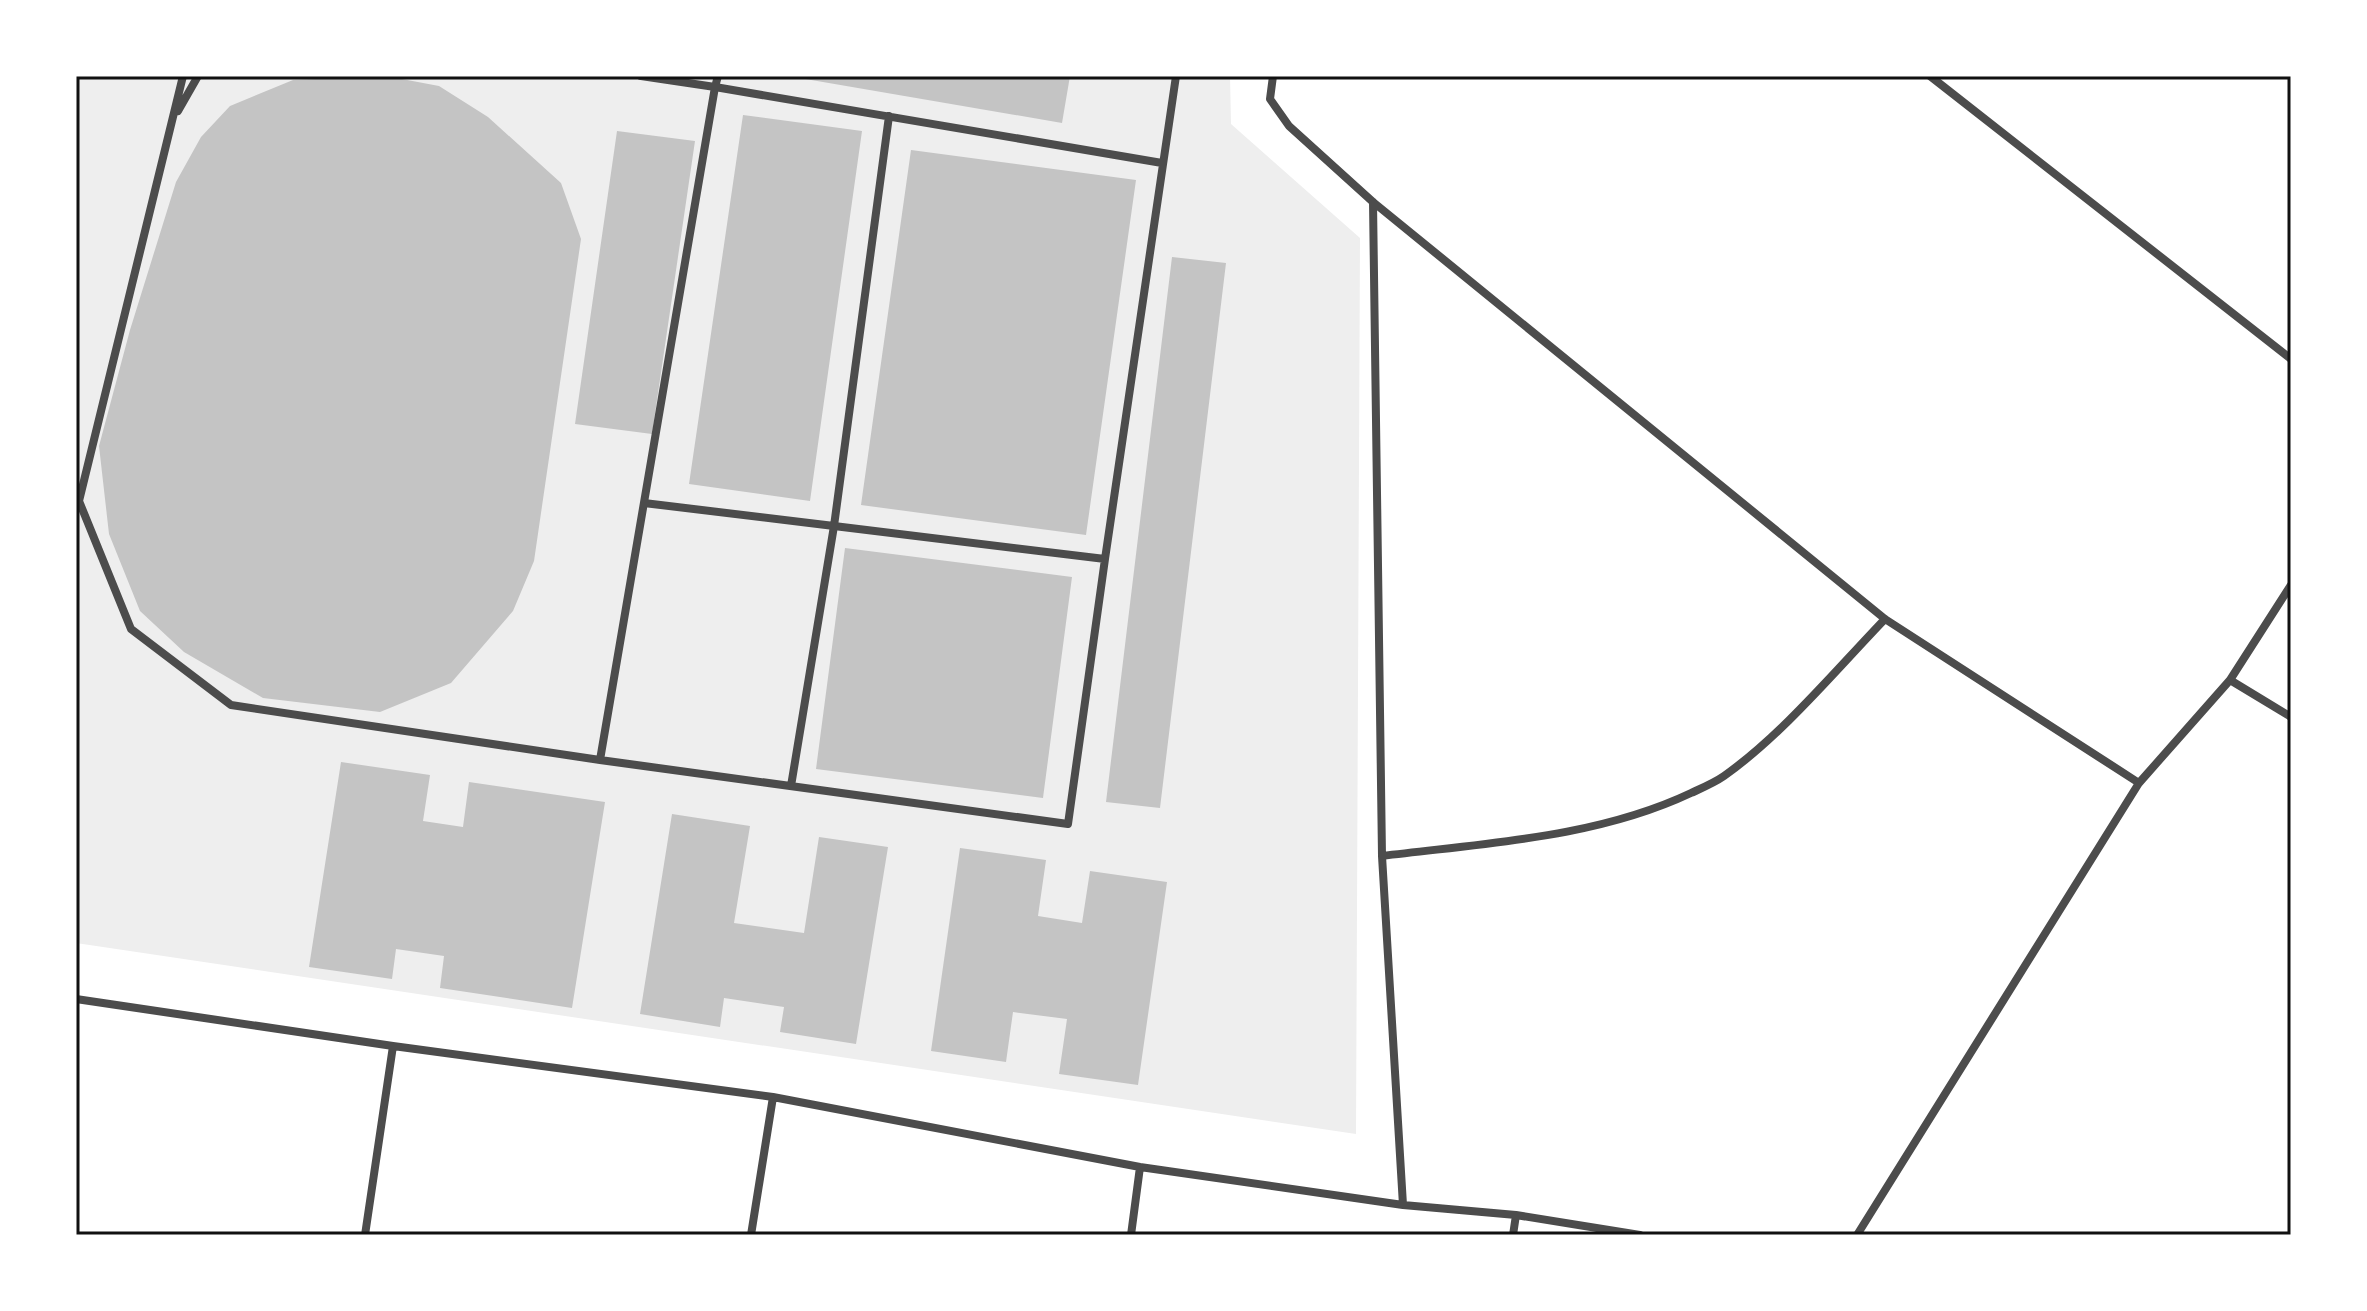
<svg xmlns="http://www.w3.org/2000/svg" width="2367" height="1311" font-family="'IBM Plex Sans',sans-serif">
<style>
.green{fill:#eee}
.building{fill:#c4c4c4}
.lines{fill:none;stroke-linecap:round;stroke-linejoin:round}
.minor{stroke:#4c4c4c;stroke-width:8}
.neatline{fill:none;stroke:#111;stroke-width:3}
</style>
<rect width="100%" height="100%" fill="#fff"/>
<path class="green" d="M76,76H1230L1231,124L1360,238L1356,1134L76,943Z"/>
<path class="building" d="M386,76L439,86L488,117L561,183L581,239L534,561L513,611L451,683L380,712L263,698L184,652L140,611L109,534L99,446L130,330L176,182L201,137L230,106L293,80Z
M788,76H1070L1062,123Z
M743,115L862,131L810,501L689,484Z
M617,131L695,141L652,434L575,424Z
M911,150L1136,180L1086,535L861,505Z
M1172,257L1226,263L1160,808L1106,802Z
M845,548L1072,577L1043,798L816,769Z
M341,762L430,775L423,821L463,827L469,782L605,802L572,1008L440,988L444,956L396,949L392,979L309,967Z
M672,814L750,826L734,923L804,933L819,837L888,847L856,1044L780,1032L784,1007L724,998L720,1027L640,1014Z
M960,848L1046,860L1038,916L1082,923L1090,871L1167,882L1138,1085L1059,1074L1067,1019L1013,1012L1006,1062L931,1051Z"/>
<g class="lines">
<path class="minor" d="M183,76L79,501L131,629L231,705L600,760L1068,824L1105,559L834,526L791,786
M718,76L715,87L1162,163
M1273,76L1270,99L1289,126L1373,202L1885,619L2139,783
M1930,76L2291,359
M178,111L198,76
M1373,202L1382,856L1403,1205
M644,503L834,526L889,116
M1105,559L1176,76
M2230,680L2291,717
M600,760L715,87L641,76
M1382,856C1485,843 1596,838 1691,793C1702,788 1714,783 1724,776C1782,735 1835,671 1885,619
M76,999L393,1046L773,1097L1140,1167L1403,1205L1516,1215L1640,1235
M365,1235L393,1046
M751,1235L773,1097
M1131,1235L1140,1167
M1513,1235L1516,1215
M1857,1235L2139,783L2230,680L2291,585"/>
</g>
<rect width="2367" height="1311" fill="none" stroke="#ffffff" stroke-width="156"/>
<rect x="78" y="78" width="2211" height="1155" class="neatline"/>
</svg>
